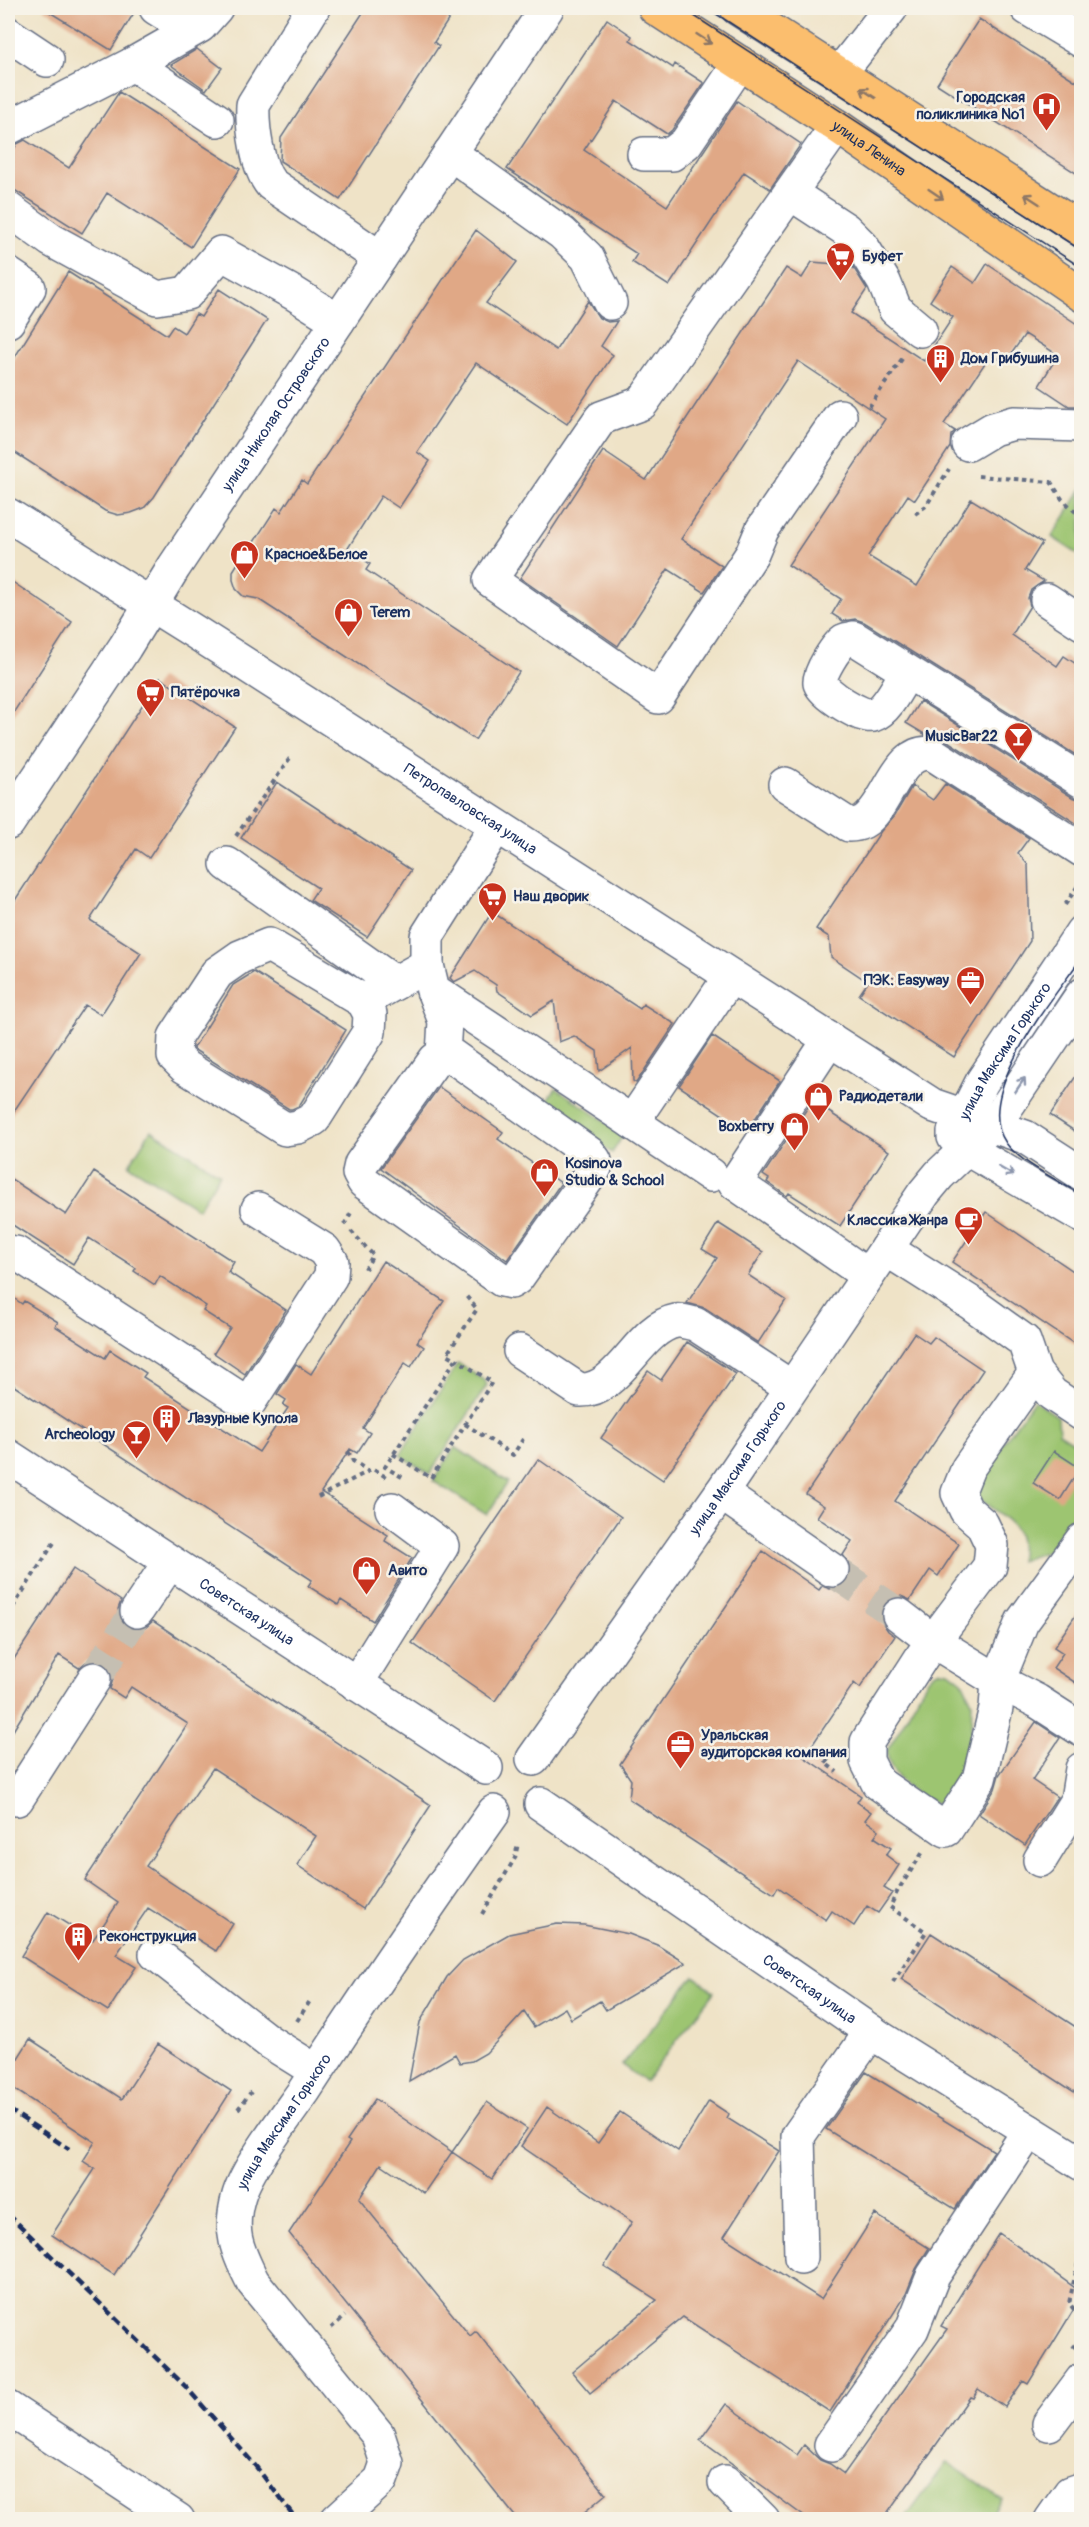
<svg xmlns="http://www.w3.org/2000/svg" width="1089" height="2527" font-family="Pangolin,sans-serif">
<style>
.green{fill:#9dc571;stroke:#5c7a68;stroke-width:1.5}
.building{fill:#e0a886}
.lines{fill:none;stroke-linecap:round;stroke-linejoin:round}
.minor-tunnel{stroke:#c5bfb2;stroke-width:33;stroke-dasharray:33 16;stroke-linecap:butt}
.minor-casing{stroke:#656e83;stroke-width:36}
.major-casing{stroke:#656e83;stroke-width:36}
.path{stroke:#656e83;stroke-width:4;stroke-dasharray:4.5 4.5;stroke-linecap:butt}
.minor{stroke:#fff;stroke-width:33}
.major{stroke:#fbbe6e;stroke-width:33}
.tram{stroke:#1b2f5e;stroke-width:1.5}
.rail{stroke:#1b2f5e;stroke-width:4.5;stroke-dasharray:9 4.5;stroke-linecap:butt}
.oneway{stroke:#8b7666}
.oneway2{stroke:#8d97ae}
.labels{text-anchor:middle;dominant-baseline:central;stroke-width:5;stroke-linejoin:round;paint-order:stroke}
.poi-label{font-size:15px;font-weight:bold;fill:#1b2f5e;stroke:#f7f3e8;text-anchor:start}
.street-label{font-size:15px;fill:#1b2f5e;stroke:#f7f3e8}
</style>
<rect width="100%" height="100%" fill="#f7f3e8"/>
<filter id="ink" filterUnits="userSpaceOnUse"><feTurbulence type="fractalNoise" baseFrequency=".0167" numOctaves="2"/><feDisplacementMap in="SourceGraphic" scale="12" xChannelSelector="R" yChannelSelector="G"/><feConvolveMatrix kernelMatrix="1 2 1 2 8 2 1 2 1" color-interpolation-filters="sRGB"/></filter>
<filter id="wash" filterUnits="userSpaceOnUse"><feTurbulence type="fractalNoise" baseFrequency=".008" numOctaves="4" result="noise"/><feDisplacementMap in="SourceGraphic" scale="24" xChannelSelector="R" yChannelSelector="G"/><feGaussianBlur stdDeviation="1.35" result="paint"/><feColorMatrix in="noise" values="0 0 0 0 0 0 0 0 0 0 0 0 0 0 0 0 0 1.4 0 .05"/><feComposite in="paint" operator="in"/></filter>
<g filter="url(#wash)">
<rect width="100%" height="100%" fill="#efe3c7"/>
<path class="green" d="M1081,490V556L1052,537Z
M556,1088L624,1134L612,1153L544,1106Z
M151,1130L220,1174L198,1209L129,1165Z
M458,1363L485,1381L487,1385L430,1474L400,1455Z
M1034,1400L1058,1417L1059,1433L1081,1447V1526L1060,1547L1019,1561C1027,1521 1000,1518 975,1495L976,1481Z
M455,1447L508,1482L487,1515L433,1481Z
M941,1670L949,1671L962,1681L972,1702L969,1778L946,1805C921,1802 888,1777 887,1751L928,1679L934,1673Z
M694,1976L714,1992L645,2082L622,2065Z
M947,2462L1002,2499L988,2519H905Z"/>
<g id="blocks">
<path class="building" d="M43,8H137L111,50Z
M366,8H456L434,42L439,46L340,200L280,161L281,138Z
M607,19L632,36L630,40L673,68L675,64L704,83L672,130L667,134L616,101L584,150L667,206L737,101L801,144L770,189L744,172L669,286L632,262L637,254L507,169Z
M979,19L1082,85V177L937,84Z
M197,49L222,68L206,90L171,65Z
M119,92L240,169L191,247L107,193L82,233L8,186V160L17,144L25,140L69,168Z
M476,230L517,262L486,303L556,350L588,301L599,318L608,322L617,321L601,346L613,355L567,424L476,363L417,452L430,461L399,508L381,496L348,548L370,564L366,570L519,672L475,740L258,599L243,596L236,589L233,580V571L238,563L243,559L276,508L281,512L302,480L307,484Z
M812,262L836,264L846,270L853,267L867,289L851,313L924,361L953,317L930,301L952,267L975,283L987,264L1077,324L1082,317V406H1069L1039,386L1058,355L1025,334L1005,363L991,354L944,424L955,431L951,435L950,447L915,500L908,495L868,556L917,586L971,499L1042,543L1025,570L1044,581L1031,590L1028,598L1030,606L1012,635L1057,666L1064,656L1082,668V759L864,622L855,619L843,621L832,614L841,599L788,565L885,419L798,361L681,539L722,566L704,592L668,569L618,646L520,578L603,451L646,480L786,268L802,278Z
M68,272L167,335L173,326L184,333L196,314L201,317L219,289L267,320L154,497L144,508L131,513L118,515L105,511L8,448V368Z
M8,579L72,622L8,721Z
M160,678L235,727L149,858L136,849L90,920L141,953L101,1015L85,1005L8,1120V911Z
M920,701L1072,797L1082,800V827L943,738L926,735L906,723Z
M277,782L411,870L367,937L310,900L318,888L241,838Z
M945,784L1029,838L1018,853L1028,865L1030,941L954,1057L859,995L868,982L831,957L829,937L816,929L881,831L895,815L912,786L933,800Z
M492,912L640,1009L643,1004L675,1024L636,1083L633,1081L632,1048L599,1071L597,1051L574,1036L559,1042L554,1001L532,1015L497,991L496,985L475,971L454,982L450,978Z
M254,972L346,1030L299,1106L292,1109H289L193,1049L233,985Z
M712,1036L780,1081L747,1131L679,1086Z
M1082,1067V1136L1050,1115Z
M439,1087L503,1132L498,1139L561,1183L507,1260L381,1168Z
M812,1101L889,1151L840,1226L789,1193L787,1196L767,1182L769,1179L763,1175Z
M94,1172L234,1262L228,1272L286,1310L245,1374L214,1353L230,1328L203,1311L206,1306L160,1276L155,1285L134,1271L136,1268L89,1238L73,1264L8,1222V1177L66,1215Z
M986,1212L1082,1277V1349L952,1262Z
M718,1223L763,1252L748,1275L786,1300L758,1343L705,1308L687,1303L717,1258L702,1249Z
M383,1261L444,1301L417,1342L424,1347L411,1367L405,1363L363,1428L370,1433L357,1453L350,1449L321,1492L388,1535L385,1541L412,1558L373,1621L341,1600L338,1605L308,1586L312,1580L8,1382V1294L22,1304L24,1301L58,1322L55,1326L105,1358L110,1350L146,1373L143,1377L259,1452L288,1408L283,1405L286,1400L277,1394L296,1364L311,1374Z
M914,1333L929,1343L934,1337L983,1370L895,1501L959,1544L938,1576L930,1570L910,1600L901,1596L892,1598L884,1604L881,1612L882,1622L888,1631L895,1636L860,1688L854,1683L804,1757L861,1796L857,1802L871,1812L865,1820L879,1830L874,1837L891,1848L886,1855L899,1865L884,1888L892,1893L878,1913L867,1906L854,1926L832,1911L826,1920L778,1887L774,1894L629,1799L631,1780L620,1764L763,1551L819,1590L822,1586L830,1589L839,1587L848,1580L851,1572L849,1563L843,1555L852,1541L817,1517L824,1506L806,1494Z
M687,1342L736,1374L663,1480L601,1438L648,1371L661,1380Z
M1054,1451L1080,1468L1060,1500L1033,1483Z
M538,1459L621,1517L495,1701L412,1643Z
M73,1569L121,1601L118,1609L120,1619L127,1627L135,1630L145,1628L153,1621L431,1805L363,1909L297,1865L316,1836L213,1768L146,1866L233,1924L216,1951L148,1908L116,1955L136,1967L108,2011L21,1956L48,1912L93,1940L118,1903L85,1880L188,1724L131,1687L124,1698L110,1689L113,1679L111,1671L104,1663L94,1660L86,1662L79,1668L59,1655L8,1739V1668Z
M1082,1606V1687L1053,1668L1063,1653L1054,1647Z
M1036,1722L1060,1738L1032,1780L1057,1797L1025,1845L979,1814L995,1789L999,1775Z
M557,1924L584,1925L629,1934L657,1945L686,1963L606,2010L600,2001L571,2019L565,2008L534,2027L524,2012L486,2053L472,2061L460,2063L455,2054L409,2081L420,2022L447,1977L463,1960L509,1934Z
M931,1933L1082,2031V2097L901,1979Z
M30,2039L122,2099L158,2044L231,2091L114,2275L52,2235L95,2169L83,2161L95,2142L8,2085V2074Z
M866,2072L994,2151L955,2209L826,2129Z
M375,2099L452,2152L424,2193L381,2164L359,2199L470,2336L476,2331L606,2494L575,2520H518L289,2233L350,2142L347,2140Z
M709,2101L729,2114L727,2118L779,2151L724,2237L821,2299L875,2214L929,2248L916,2269L906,2294L830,2412L683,2317L590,2393L572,2372L657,2300L604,2266L632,2222L521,2146L547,2107L598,2143L620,2112L678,2151Z
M487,2102L527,2129L492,2179L452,2152Z
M999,2233L1082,2293V2296L1028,2384L1023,2381L1005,2407L978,2389L973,2398L970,2397L883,2520H809L700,2440L726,2404L797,2455L804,2445L820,2460L830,2464L844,2474L947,2329L941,2326Z"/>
</g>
</g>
<g filter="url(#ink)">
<use href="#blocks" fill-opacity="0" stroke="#656e83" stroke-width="1.5"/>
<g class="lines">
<path class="minor-tunnel" d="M832,1570L899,1615
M94,1679L137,1611"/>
<defs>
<g id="minor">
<path d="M156,8L191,30"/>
<path d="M313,8L253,105C252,127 257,167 271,184L380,258"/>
<path d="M1027,8L1082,41"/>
<path d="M8,34L47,60"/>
<path d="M133,64L217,120"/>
<path d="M839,74L891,8"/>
<path d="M837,126L642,403L601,418L490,580L658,697L752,554L762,530L840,416"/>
<path d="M8,128L133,64L200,26L216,8"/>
<path d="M450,153L562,233L587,257L610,303"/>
<path d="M644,154H672L686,143L740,63"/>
<path d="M790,193L845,229L862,246L884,282L895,309L920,330"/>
<path d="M8,209L51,240L157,298L187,293L221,253L295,294L338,321"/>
<path d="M8,274L29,288L8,321"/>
<path d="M968,444L993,429L1014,423L1082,425"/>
<path id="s1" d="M8,515L195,632L932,1105L1025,1137L1082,1174"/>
<path d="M1047,600L1082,623"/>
<path d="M907,672C899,684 888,710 873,715C863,719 824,694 820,683C818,675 837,644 845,640C846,639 853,639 854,638L1082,781"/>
<path d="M785,784L849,825C853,825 859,824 863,822C889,807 897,746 933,754L1082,850"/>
<path id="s2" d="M8,823L125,647L174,567L547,8"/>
<path d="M496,827L427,936V965L433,990L632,1122L730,977"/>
<path d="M227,864L395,983"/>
<path d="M433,990L445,1021L443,1054L435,1060L361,1164L359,1173L364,1182L502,1280L511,1282L517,1278L595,1168V1161L590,1154L452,1056L443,1054"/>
<path d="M363,1001L370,1014L369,1032L314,1119L298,1127L285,1129L185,1067L174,1056L175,1037L217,973L240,957L269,945L363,1001L427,965"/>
<path d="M830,1039L735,1183L867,1275"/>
<path d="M632,1122L711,1175"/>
<path d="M954,1132L967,1149L1082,1216"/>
<path id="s3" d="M954,1137L982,1082L1082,932"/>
<path d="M886,1249L971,1303L1024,1341L1035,1373L1052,1394L1082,1414"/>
<path d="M8,1252L16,1253L248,1404L331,1276L332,1262L324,1250L258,1209"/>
<path d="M520,1351L579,1390C619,1393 638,1328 676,1321C681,1320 689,1323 695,1324L791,1387"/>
<path id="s4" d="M8,1456L486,1768"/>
<path d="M721,1493L832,1570"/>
<path d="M1082,1540L1022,1622L998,1681L1037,1701L1082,1730"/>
<path d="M137,1611L169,1563"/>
<path d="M899,1615L933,1641L998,1681L996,1708L979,1779L946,1830L878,1783L867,1761V1742L923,1655L990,1566L992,1545L982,1524L966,1510L958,1493L968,1468L1035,1373"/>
<path d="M356,1684L442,1546L392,1509"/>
<path id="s5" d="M533,1759L721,1493L924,1193L939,1175L999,1118L1082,995"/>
<path d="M8,1793L17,1799L94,1679"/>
<path id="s6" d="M541,1804L882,2039L1082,2164"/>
<path d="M1040,1860L1077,1800L1082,1769"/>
<path d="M156,1954L268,2041L316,2071"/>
<path d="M801,2257L798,2136L871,2032"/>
<path d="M8,2408L178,2520"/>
<path d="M1049,2424L1082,2380"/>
<path d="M831,2445L912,2329L933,2276L1029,2131"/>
<path d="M725,2482L763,2520"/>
<path id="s7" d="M337,2520L381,2480L387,2463L378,2435L253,2282C237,2250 228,2231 239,2195C248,2166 285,2118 304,2091C365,1997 429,1904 494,1812"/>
<path d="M1051,2520L1070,2493L1082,2489"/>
</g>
<g id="major">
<path id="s8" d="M655,8L837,126L1082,295"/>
<path d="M737,8L1082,230"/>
</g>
</defs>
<use href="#minor" class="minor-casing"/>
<use href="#major" class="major-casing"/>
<path class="path" d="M869,407L904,356
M978,476L1051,482L1062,499L1082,518
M915,514L926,506L949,469
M236,836L292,755
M1065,905L1081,881
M344,1225L352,1211
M351,1231L373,1255L365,1269
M465,1424L513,1455L523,1439
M348,1451L353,1461L368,1471
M393,1454L431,1478L492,1382L456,1359
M402,1477L385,1467L456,1359L447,1354L477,1309L466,1296
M318,1497L373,1469L386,1477
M8,1615L55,1541
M834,1752L825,1763L837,1772
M482,1914L515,1858L518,1843
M893,1982L926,1932L890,1907L898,1890L923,1852
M297,2021L310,2001
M238,2109L251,2092
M1082,2245L1069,2303L1082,2320
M331,2328L345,2316
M1073,2348L1082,2337"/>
<use href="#minor" class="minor"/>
<use href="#major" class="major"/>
<path class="tram" d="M682,8L1082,268
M707,8L1082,251
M1082,957C1055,997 971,1094 1006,1143C1019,1162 1061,1182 1082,1195"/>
<path class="rail" d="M8,2109L69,2149
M8,2214L186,2387L254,2464L297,2520"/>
</g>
<defs><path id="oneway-shaft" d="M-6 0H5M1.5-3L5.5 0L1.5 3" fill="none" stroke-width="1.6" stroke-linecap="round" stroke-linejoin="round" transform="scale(1.5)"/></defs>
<g class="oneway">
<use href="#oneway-shaft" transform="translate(704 39) rotate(33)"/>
<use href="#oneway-shaft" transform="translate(868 93) rotate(-147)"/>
<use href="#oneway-shaft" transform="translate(936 194) rotate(34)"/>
<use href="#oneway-shaft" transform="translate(1032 199) rotate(-147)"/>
</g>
<g class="oneway2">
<use href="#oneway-shaft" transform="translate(1020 1085) rotate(-56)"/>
<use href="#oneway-shaft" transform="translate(1006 1171) rotate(30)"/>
</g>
</g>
<defs>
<symbol id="hospital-pin" viewBox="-11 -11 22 30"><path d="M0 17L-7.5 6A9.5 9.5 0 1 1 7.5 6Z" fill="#c8321e" stroke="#f7f3e8"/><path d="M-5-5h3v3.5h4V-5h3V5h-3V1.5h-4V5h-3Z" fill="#fff"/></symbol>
<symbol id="supermarket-pin" viewBox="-11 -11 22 30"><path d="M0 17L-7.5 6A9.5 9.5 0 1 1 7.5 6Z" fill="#c8321e" stroke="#f7f3e8"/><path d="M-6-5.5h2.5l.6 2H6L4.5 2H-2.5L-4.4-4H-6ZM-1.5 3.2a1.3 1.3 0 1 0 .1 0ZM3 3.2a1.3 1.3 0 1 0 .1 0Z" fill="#fff"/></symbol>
<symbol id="building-pin" viewBox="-11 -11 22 30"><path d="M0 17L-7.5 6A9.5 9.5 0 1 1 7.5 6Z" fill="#c8321e" stroke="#f7f3e8"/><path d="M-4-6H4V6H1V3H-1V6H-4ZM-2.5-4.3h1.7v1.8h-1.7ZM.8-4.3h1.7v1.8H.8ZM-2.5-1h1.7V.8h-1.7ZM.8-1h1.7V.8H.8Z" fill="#fff"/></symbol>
<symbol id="shop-pin" viewBox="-11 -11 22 30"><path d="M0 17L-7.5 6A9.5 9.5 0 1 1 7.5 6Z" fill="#c8321e" stroke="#f7f3e8"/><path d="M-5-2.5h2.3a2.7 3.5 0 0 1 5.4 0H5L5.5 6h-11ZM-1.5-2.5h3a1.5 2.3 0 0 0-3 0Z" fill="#fff"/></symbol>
<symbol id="bar-pin" viewBox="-11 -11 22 30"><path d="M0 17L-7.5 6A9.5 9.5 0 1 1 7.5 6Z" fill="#c8321e" stroke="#f7f3e8"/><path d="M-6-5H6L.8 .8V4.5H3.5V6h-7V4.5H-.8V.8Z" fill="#fff"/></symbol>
<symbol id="office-pin" viewBox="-11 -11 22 30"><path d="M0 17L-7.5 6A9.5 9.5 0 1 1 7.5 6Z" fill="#c8321e" stroke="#f7f3e8"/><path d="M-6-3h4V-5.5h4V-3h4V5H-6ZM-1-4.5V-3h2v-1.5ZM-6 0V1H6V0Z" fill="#fff"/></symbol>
<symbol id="cafe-pin" viewBox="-11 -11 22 30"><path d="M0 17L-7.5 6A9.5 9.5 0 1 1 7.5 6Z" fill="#c8321e" stroke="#f7f3e8"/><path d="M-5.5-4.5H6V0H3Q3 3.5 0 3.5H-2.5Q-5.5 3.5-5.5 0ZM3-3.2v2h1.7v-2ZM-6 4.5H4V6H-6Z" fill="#fff"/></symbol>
</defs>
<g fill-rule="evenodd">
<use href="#hospital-pin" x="1030" y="90" width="33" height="45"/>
<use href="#supermarket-pin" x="824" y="240" width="33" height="45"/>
<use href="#building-pin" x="924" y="342" width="33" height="45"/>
<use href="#shop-pin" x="228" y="538" width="33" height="45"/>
<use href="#shop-pin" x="332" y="596" width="33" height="45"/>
<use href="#supermarket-pin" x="134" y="676" width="33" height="45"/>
<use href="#bar-pin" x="1002" y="720" width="33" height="45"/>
<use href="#supermarket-pin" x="476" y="880" width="33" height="45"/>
<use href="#office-pin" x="954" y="964" width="33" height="45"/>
<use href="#shop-pin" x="802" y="1080" width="33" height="45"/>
<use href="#shop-pin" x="778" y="1110" width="33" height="45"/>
<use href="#shop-pin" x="528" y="1156" width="33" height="45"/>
<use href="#cafe-pin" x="952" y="1204" width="33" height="45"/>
<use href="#building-pin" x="150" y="1402" width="33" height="45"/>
<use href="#bar-pin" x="120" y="1418" width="33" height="45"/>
<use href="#shop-pin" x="350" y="1554" width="33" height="45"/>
<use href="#office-pin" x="664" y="1728" width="33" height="45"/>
<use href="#building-pin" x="62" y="1920" width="33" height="45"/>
</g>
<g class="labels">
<g class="poi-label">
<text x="1025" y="97" text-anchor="end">Городская<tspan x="1025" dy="17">поликлиника №1</tspan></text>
<text x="862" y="256">Буфет</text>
<text x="961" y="358">Дом Грибушина</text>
<text x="265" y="554">Красное&amp;Белое</text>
<text x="370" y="612">Terem</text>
<text x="171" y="692">Пятёрочка</text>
<text x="998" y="736" text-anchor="end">MusicBar22</text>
<text x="513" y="896">Наш дворик</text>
<text x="949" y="980" text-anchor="end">ПЭК: Easyway</text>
<text x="839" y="1096">Радиодетали</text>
<text x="774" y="1126" text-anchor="end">Boxberry</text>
<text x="565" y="1163">Kosinova<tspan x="565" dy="17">Studio &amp; School</tspan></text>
<text x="948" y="1220" text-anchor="end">Классика Жанра</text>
<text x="188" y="1418">Лазурные Купола</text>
<text x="115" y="1434" text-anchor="end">Archeology</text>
<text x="388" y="1570">Авито</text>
<text x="701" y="1735">Уральская<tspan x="701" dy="17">аудиторская компания</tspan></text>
<text x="99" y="1936">Реконструкция</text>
</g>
<g class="street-label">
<text stroke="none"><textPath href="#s8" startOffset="256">улица Ленина</textPath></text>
<text stroke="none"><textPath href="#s2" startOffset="489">улица Николая Островского</textPath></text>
<text stroke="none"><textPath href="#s1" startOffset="548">Петропавловская улица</textPath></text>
<text stroke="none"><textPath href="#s3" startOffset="100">улица Максима Горького</textPath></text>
<text stroke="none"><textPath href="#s5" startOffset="356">улица Максима Горького</textPath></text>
<text stroke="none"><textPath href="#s4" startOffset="285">Советская улица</textPath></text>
<text stroke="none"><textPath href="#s6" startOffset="326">Советская улица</textPath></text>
<text stroke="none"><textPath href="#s7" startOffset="482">улица Максима Горького</textPath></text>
</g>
</g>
<rect width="1089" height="2527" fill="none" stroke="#f7f3e8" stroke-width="30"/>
</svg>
